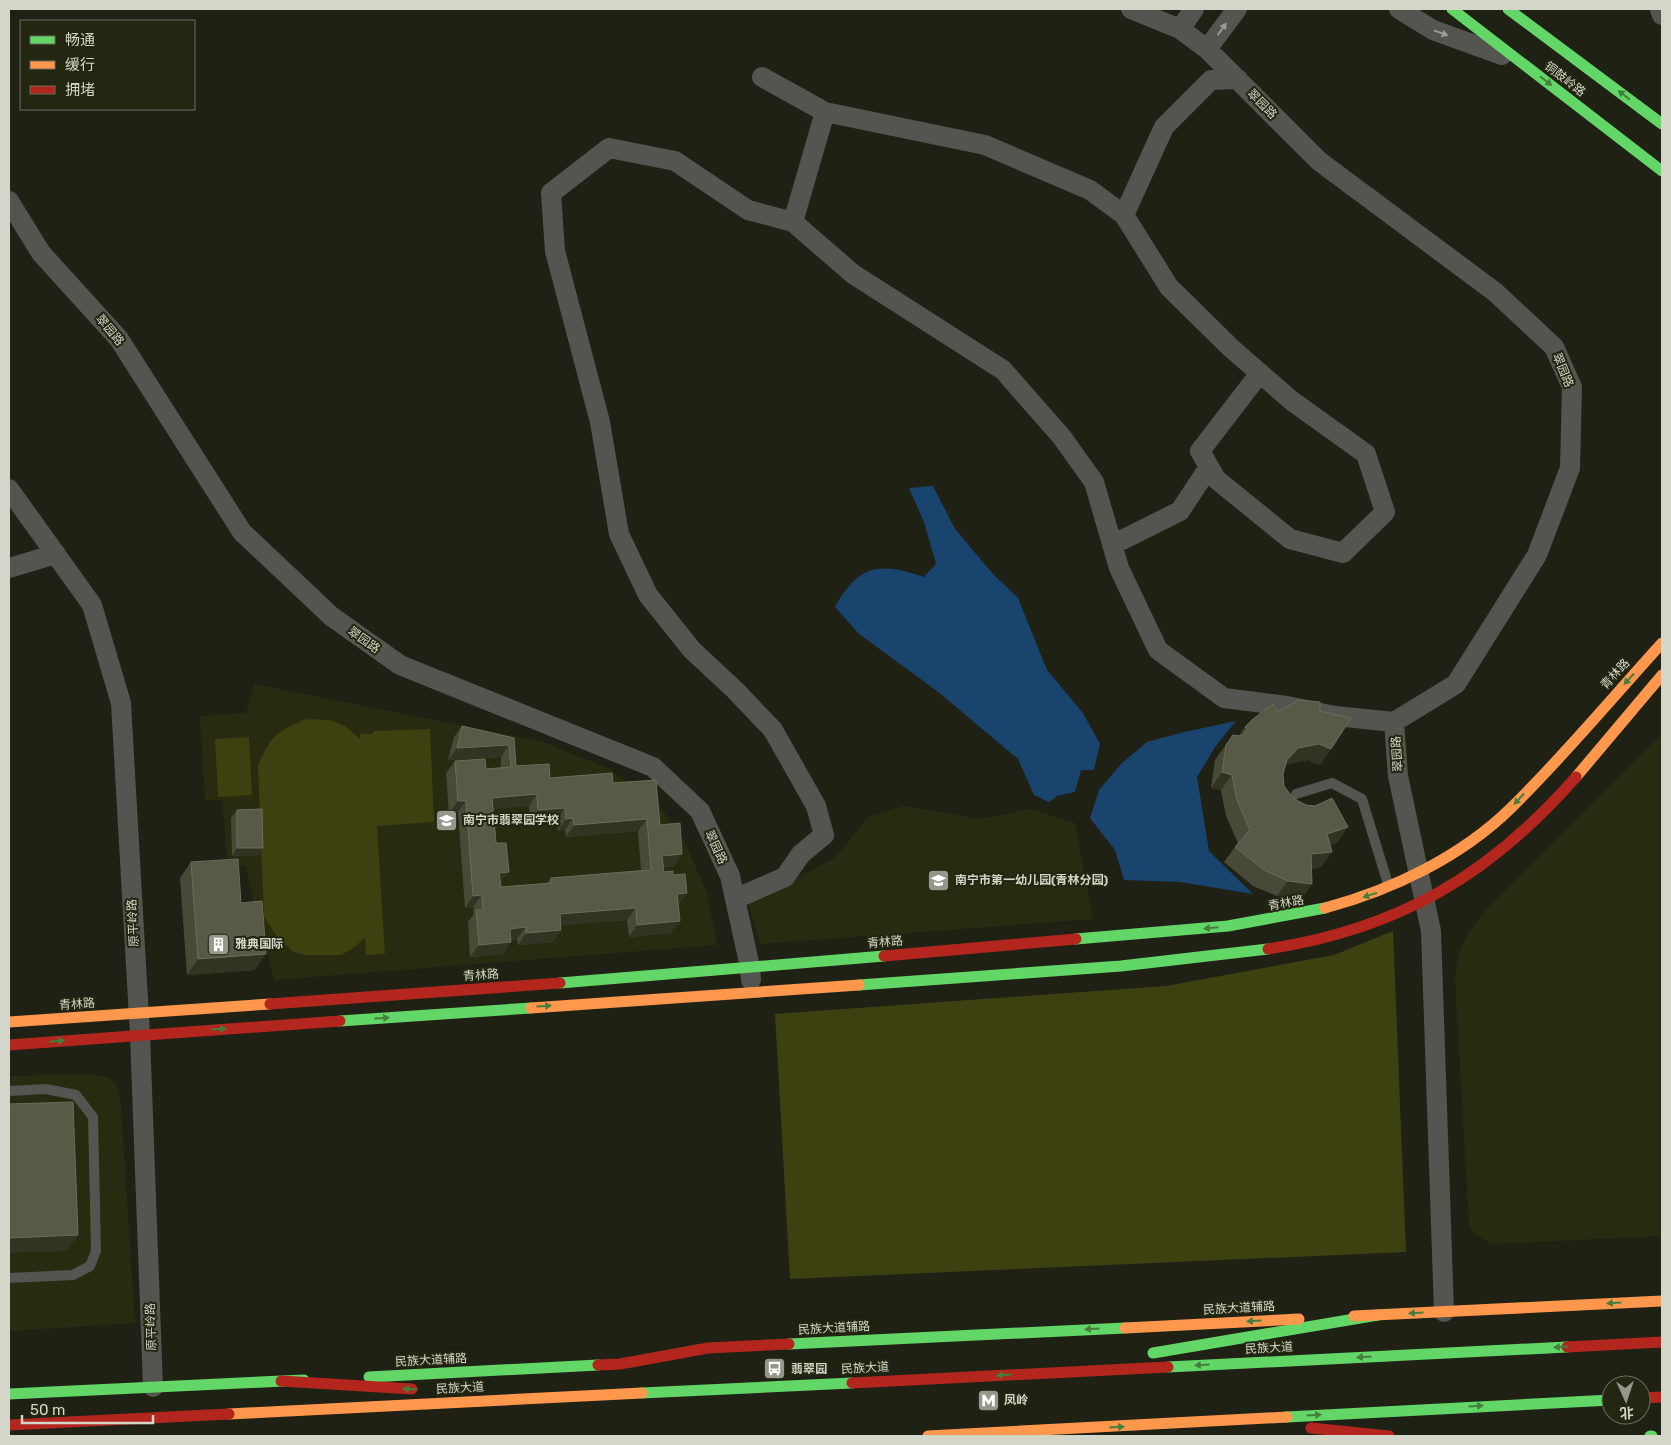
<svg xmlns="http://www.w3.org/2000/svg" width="1671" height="1445" font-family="Rubik,'Noto Sans SC',sans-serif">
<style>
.built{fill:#282b10}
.green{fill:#3d4110}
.water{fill:#18446e}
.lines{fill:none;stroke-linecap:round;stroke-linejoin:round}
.lane{stroke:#545450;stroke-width:10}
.street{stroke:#545450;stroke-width:20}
.fast{stroke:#63d668;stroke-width:11}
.slow{stroke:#ff974d;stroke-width:11}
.jam{stroke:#b3261e;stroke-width:11}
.wall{fill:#484a37;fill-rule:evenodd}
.shaded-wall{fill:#323423}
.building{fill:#585a47;stroke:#6b6d5b;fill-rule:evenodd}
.oneway{fill:#9a9c93}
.oneway2{fill:#437e3c}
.labels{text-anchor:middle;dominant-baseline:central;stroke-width:4;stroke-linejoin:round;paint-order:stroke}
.street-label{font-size:12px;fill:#d4d6c9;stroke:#232610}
.poi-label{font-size:12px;font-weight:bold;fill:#d4d6c9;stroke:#232610;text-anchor:start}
</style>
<rect width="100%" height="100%" fill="#202115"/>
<path class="built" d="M254,684L540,741L605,767L656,801L684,840L707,893L717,945L274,980L245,866H228L222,800L205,801L200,716L246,713Z
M1662,734V1236L1491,1244L1474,1234L1469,1225L1455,981L1458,956L1467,935L1487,909Z
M904,806L980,819L1030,809L1075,823L1093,919L760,944L748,903L835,858L869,816Z
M88,1074L110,1078L118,1089L121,1105L135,1323L9,1331V1076Z"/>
<path class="green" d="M306,719C334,720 339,719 360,739V734H373V731L430,729L434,822L377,826L385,954L366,955L365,937L354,948L341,955H305L292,951L278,938L264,917L258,766C271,735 276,732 306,719Z
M249,737L252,795L218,797L215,739Z
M1393,931L1406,1252L790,1279L775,1014L1166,986L1334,955Z"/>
<path class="water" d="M933,486L955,529L993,574L1018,598L1047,670L1083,713L1100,744L1094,770H1081L1075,792L1057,796L1049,802L1034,795L1018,759L937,691L859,634L835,607C859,564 879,562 924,577L936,564L924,522L909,488Z
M1236,721L1215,747L1197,777L1209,851L1253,894L1180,882L1124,880L1115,850L1090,818L1099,790L1122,763L1147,742L1180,733Z"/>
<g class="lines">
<path class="lane" d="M1296,794L1332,783L1362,799L1388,884
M9,1091L46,1089L76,1095L93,1117L96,1251L90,1266L73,1275L9,1278"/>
<path class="street" d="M1131,9L1180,29L1207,49L1319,161L1495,292L1554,347L1572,387L1570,468L1537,555L1456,684L1394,722L1398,776L1431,931L1444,1312
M1399,9L1433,30L1502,55
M1660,9L1662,15
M1180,29L1194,9
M1207,49L1237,9
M762,77L825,112
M9,201L41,253L119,339L242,532L331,616L400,665L653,767L700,811L730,876L750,967L751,980
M1124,215L1164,127L1211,80L1238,79
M793,222L825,112L985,145L1090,190L1124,215L1169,287L1231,348L1292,401L1366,454L1385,512L1343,553L1290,539L1216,479L1200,451L1260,373
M9,489L92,605L121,703L140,1035L153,1387
M1112,545L1180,511L1209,467
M9,568L56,554
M735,899L785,877L801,854L824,835L816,806L773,730L735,690L692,650L648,595L619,534L600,422L555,251L551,193L609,148L675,161L748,210L793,222L853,274L1003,370L1061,436L1094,482L1119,568L1158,650L1224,698L1287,706L1335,716L1394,722"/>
<path class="fast" d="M1452,9L1662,171
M1508,9L1662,124
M1076,939L1228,926L1325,908
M560,983L884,956
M859,985L1121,966L1268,949
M340,1021L531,1008
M789,1344L1125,1328
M1153,1353L1378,1315
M1168,1367L1567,1347
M369,1377L598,1365
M642,1393L852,1383
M9,1394L304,1380
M1287,1417L1611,1400
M1650,1436H1652"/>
<path class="slow" d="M1576,777L1662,675
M1325,908C1392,890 1461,857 1511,808C1564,756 1612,698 1662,643
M531,1008L859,985
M9,1022L270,1004
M1354,1316L1662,1301
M1125,1328L1299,1319
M229,1414L642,1393
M928,1436L1287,1417"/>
<path class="jam" d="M1268,949C1399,929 1490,875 1576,777
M884,956L1076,939
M270,1004L560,983
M9,1045L340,1021
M1567,1347L1662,1342
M598,1365L620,1364L708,1348L789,1344
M281,1381L412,1389
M852,1383L1168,1367
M1641,1398L1662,1397
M9,1425L229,1414
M1311,1428L1389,1436"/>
</g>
<path class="wall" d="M1278,712L1320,765L1308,760L1287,764L1285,766L1283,774L1284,786L1293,798L1337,843L1330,845L1321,867L1311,869L1312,884L1301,899L1277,896L1253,886L1224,862L1238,843L1226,816L1221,790L1211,788L1215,760L1233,735L1239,736L1245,727Z
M462,726L514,738L516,766L550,778L613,783L660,825L682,854L674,866L663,867L664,872L673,875L687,893L678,905L671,933L629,937L627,920L561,925V930L553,942L518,945L517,939L511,940L503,954L470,957L468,922L474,914L473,907L465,908L458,812L449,813L446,773L455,761L486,769L501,768V757L448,760L454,737ZM529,806L530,822L557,820L558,831L565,830L566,837L638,831L641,870L551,878L547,883L501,887L493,809Z
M237,810L263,848L257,856H232L231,818Z
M191,862L241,903L255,970L187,975L180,878Z"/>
<path class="shaded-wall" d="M1319,744L1331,749L1320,765L1308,760L1287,764L1276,775L1287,760L1298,748Z
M509,745L501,757L448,760L457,748Z
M1222,772L1232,775L1221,790L1211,788Z
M537,794L529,806L484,810L492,798Z
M458,801H466L458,812L449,813Z
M565,808L557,820L530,822L538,810Z
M573,818L565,830L558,831L566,819Z
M647,819L638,831L566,837L574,825Z
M1348,827L1337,843L1316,850L1327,834Z
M237,848H263L257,856H232Z
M1332,852L1321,867L1300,870L1311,854Z
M682,854L674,866L654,867L662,856Z
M509,872L500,884L499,873Z
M1288,881L1312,884L1301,899L1277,896Z
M687,893L678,905L677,894Z
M482,895L473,907L465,908L473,896Z
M636,908L627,920L552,926L560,914Z
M680,921L671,933L629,937L637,925Z
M526,927L517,939L502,940L510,929Z
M561,930L553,942L518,945L526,933Z
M511,942L503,954L470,957L479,945Z
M266,954L255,970L187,975L198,959Z
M78,1235L67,1251L9,1253V1238Z"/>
<path class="building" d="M1299,700L1320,702V711L1351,718L1331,749L1319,744L1298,748L1287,760L1283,774L1284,786L1293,798L1306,805L1315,806L1332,798L1348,827L1327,834L1332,852L1311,854L1312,884L1288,881L1264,870L1235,847L1250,830L1237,800L1232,775L1222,772L1226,745L1233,735L1242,736L1248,729L1245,727L1253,719L1273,704L1278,712Z
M462,726L514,738L516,766L549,764L550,778L612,773L613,783L656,780L660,825L680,823L682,854L662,856L664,872L673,871V875L685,874L687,893L677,894L680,921L637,925L636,908L560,914L561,930L526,933V927L510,929L511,942L479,945L476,910H483L482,895L473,896L466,801H458L455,761L485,759L486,769L511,767L509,745L457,748ZM537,794L538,810L565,808L566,819L573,818L574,825L647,819L651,870L551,878L552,883L501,887L499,873L509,872L506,843H496L492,798Z
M262,809L263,848H237V810Z
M238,859L241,903L262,901L266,954L198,959L191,862Z
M73,1102L78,1235L9,1238V1104Z"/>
<defs><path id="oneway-solid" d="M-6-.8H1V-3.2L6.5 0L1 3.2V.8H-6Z" transform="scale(1.25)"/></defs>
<g class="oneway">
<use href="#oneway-solid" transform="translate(1222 29) rotate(-54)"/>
<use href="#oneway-solid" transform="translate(1441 33) rotate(20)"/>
</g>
<g class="oneway2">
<use href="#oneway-solid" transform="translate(1546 81) rotate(38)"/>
<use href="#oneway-solid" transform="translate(1624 95) rotate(-142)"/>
<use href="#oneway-solid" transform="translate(1629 679) rotate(133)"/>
<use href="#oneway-solid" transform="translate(1519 799) rotate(133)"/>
<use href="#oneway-solid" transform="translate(1370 895) rotate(163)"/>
<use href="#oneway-solid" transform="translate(1211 928) rotate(175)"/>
<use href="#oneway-solid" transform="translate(544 1006) rotate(-4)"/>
<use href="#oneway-solid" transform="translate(382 1018) rotate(-4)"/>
<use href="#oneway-solid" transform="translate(219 1029) rotate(-4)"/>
<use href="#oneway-solid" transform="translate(57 1041) rotate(-5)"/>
<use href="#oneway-solid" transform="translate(1614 1303) rotate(177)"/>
<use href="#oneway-solid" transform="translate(1416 1313) rotate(177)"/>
<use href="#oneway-solid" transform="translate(1254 1321) rotate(177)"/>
<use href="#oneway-solid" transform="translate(1092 1329) rotate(177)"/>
<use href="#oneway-solid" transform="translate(1561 1347) rotate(177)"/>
<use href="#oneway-solid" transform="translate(1364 1357) rotate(177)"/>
<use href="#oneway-solid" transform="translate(1202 1365) rotate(177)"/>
<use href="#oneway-solid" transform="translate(1004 1375) rotate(177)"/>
<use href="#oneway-solid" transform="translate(410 1389) rotate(-176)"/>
<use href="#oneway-solid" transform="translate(1476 1406) rotate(-3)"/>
<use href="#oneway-solid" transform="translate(1314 1415) rotate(-4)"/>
<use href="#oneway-solid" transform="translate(1117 1427) rotate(-3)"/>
</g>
<defs>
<symbol id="school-square" viewBox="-11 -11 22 22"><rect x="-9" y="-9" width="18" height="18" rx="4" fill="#95978a" stroke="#232610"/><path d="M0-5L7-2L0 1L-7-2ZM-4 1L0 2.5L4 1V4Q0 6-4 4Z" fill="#fff"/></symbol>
<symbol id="building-square" viewBox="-11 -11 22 22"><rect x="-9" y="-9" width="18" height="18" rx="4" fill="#95978a" stroke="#232610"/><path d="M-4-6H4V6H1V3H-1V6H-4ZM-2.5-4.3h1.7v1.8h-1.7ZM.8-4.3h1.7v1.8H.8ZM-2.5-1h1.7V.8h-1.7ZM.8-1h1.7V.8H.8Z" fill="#fff"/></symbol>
<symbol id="bus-square" viewBox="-11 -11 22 22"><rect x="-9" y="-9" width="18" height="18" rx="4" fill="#95978a" stroke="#232610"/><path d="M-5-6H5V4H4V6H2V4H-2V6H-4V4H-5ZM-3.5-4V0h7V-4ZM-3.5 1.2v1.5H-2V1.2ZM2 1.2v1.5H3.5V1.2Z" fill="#fff"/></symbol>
<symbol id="metro-square" viewBox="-11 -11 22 22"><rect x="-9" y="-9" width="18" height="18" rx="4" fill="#95978a" stroke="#232610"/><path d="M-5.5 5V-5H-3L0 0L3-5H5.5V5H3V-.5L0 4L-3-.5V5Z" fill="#fff"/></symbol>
</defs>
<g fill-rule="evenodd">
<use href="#school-square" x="434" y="808" width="25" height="25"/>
<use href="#school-square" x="926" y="868" width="25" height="25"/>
<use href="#building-square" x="206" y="932" width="25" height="25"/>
<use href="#bus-square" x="762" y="1356" width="25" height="25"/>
<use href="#metro-square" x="976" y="1388" width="25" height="25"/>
</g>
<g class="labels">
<g class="street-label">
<text transform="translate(1565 79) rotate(38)">铜鼓岭路</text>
<text transform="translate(1262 104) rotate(45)">翠园路</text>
<text transform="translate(110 330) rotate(50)">翠园路</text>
<text transform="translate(1563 370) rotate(68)">翠园路</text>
<text transform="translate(364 640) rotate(35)">翠园路</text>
<text transform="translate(1615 674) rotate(-47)">青林路</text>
<text transform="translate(1397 754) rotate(-94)">翠园路</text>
<text transform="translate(716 847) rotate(65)">翠园路</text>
<text transform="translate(1286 903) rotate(-11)">青林路</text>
<text transform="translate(133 923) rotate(-93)">原平岭路</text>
<text transform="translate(885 942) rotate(-5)">青林路</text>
<text transform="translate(481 975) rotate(-4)">青林路</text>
<text transform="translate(77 1004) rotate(-4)">青林路</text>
<text transform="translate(1239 1308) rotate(-3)">民族大道辅路</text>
<text transform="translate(151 1327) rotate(-92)">原平岭路</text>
<text transform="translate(834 1328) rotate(-3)">民族大道辅路</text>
<text transform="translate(1269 1348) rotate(-3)">民族大道</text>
<text transform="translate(431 1360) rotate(-3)">民族大道辅路</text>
<text transform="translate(865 1368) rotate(-3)">民族大道</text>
<text transform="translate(460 1388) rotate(-3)">民族大道</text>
</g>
<g class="poi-label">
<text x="463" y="820">南宁市翡翠园学校</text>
<text x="955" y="880">南宁市第一幼儿园(青林分园)</text>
<text x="235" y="944">雅典国际</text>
<text x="791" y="1369">翡翠园</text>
<text x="1004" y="1400">凤岭</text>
</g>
</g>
<rect width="1671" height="1445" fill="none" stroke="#d4d6c9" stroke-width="20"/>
<rect x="20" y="20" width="175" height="90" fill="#232610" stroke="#6a6c5a"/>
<rect x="30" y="36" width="25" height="8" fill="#63d668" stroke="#6a6c5a"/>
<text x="65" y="45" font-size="15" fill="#d4d6c9">畅通</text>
<rect x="30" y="61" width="25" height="8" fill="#ff974d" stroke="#6a6c5a"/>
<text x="65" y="70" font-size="15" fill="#d4d6c9">缓行</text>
<rect x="30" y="86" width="25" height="8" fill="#b3261e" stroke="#6a6c5a"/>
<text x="65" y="95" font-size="15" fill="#d4d6c9">拥堵</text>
<g transform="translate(1626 1400) rotate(177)"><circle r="24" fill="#232610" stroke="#6a6c5a"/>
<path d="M0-4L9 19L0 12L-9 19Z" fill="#95978a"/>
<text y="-8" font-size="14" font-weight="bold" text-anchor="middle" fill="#d4d6c9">北</text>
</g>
<path d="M22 1415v8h131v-8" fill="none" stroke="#d4d6c9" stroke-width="2.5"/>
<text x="30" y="1415" font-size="15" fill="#d4d6c9" stroke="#232610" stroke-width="4" paint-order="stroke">50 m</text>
</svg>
